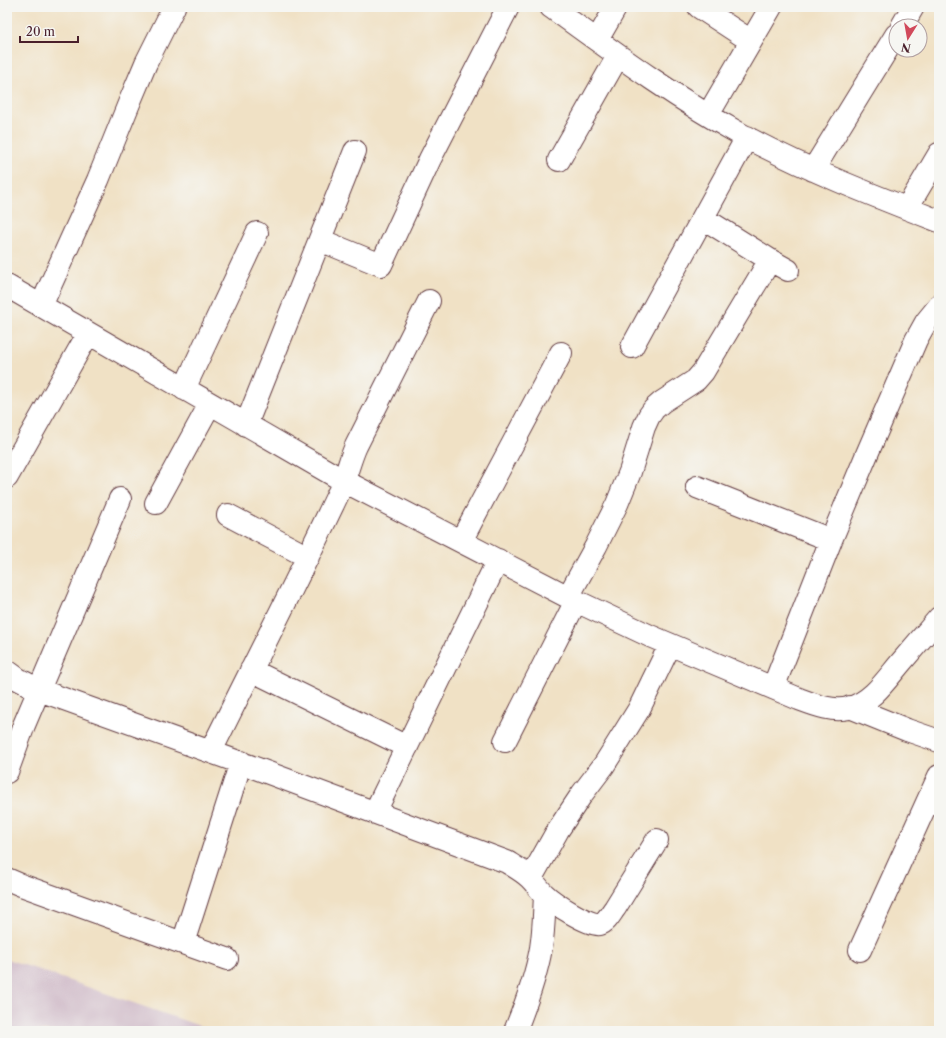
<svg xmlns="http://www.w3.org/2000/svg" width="946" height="1038" font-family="'Libre Caslon Text',serif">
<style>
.industrial{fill:#d1bdca}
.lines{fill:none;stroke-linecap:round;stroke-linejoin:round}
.minor-casing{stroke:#633c42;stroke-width:24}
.minor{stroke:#fff;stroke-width:22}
</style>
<rect width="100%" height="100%" fill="#f6f6f2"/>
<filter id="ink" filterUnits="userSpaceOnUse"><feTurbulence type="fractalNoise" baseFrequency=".025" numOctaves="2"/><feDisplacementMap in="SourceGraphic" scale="8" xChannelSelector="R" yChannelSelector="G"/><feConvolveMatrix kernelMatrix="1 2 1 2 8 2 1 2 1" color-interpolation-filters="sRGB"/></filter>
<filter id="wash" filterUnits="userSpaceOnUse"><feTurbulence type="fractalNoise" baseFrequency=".012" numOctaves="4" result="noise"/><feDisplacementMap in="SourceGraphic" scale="16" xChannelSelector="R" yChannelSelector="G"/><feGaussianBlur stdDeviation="0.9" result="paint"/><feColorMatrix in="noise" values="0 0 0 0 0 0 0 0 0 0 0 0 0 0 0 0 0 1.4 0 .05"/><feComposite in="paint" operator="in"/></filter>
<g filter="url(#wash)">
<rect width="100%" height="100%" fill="#f0e1c5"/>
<path class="industrial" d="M7,959L214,1031H7Z"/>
</g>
<g filter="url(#ink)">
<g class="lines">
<defs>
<path id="minor" d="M551,7C613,52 675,98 742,135C805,169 872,195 939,221
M699,7L751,41
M902,26L913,7
M597,40L616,7
M708,115L771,7
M559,160L618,56
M813,170L896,35
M907,208L939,154
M703,218L770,260L788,270
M320,240L381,265L430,159L508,7
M7,286L325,470L344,481L576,601L650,636L799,699C815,705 832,712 849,708C873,702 888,677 903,660C915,646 927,632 939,618
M41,306L98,180L130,101L146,63L174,7
M632,347L747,137
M184,389L257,233
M246,425L355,151
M7,477L88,334
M697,487L831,540
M156,503L210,404
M228,515L308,557
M461,541L561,353
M568,597L596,546L617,504L630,472L644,427L649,416L654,409L662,402L696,380L703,372L770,260
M251,670L407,747
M7,671L18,679L39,690L258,769L507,862C515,867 524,872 530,878C535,883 539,889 544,894C552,902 590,927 600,924C607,922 611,913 615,908L657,840
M773,688L831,540L867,454L916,340L926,322L939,306
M850,707L907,730L939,741
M505,741L576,601
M211,751C253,666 297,581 338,494C346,479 349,461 356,446L429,301
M7,772L24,725L120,499
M375,812L498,560
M531,878L558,830L582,794L604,765L639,709L670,645
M7,879L21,885L227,959
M183,943L241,762
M860,950L939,776
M515,1031C526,1004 536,977 541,948C544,930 544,912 545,895"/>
</defs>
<use href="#minor" class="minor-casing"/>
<use href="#minor" class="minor"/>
</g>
</g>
<rect width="946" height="1038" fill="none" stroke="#f6f6f2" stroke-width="24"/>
<g transform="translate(908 38) rotate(191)"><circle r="19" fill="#f6f6f2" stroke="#b1a0a2"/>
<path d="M0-3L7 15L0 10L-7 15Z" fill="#d1495b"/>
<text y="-6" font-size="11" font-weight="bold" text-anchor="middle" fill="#4a1f2b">N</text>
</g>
<path d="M20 36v6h58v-6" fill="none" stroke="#4a1f2b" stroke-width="2"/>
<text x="26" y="36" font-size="12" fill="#4a1f2b" stroke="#f6f6f2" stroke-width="3" paint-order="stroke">20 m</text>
</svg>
